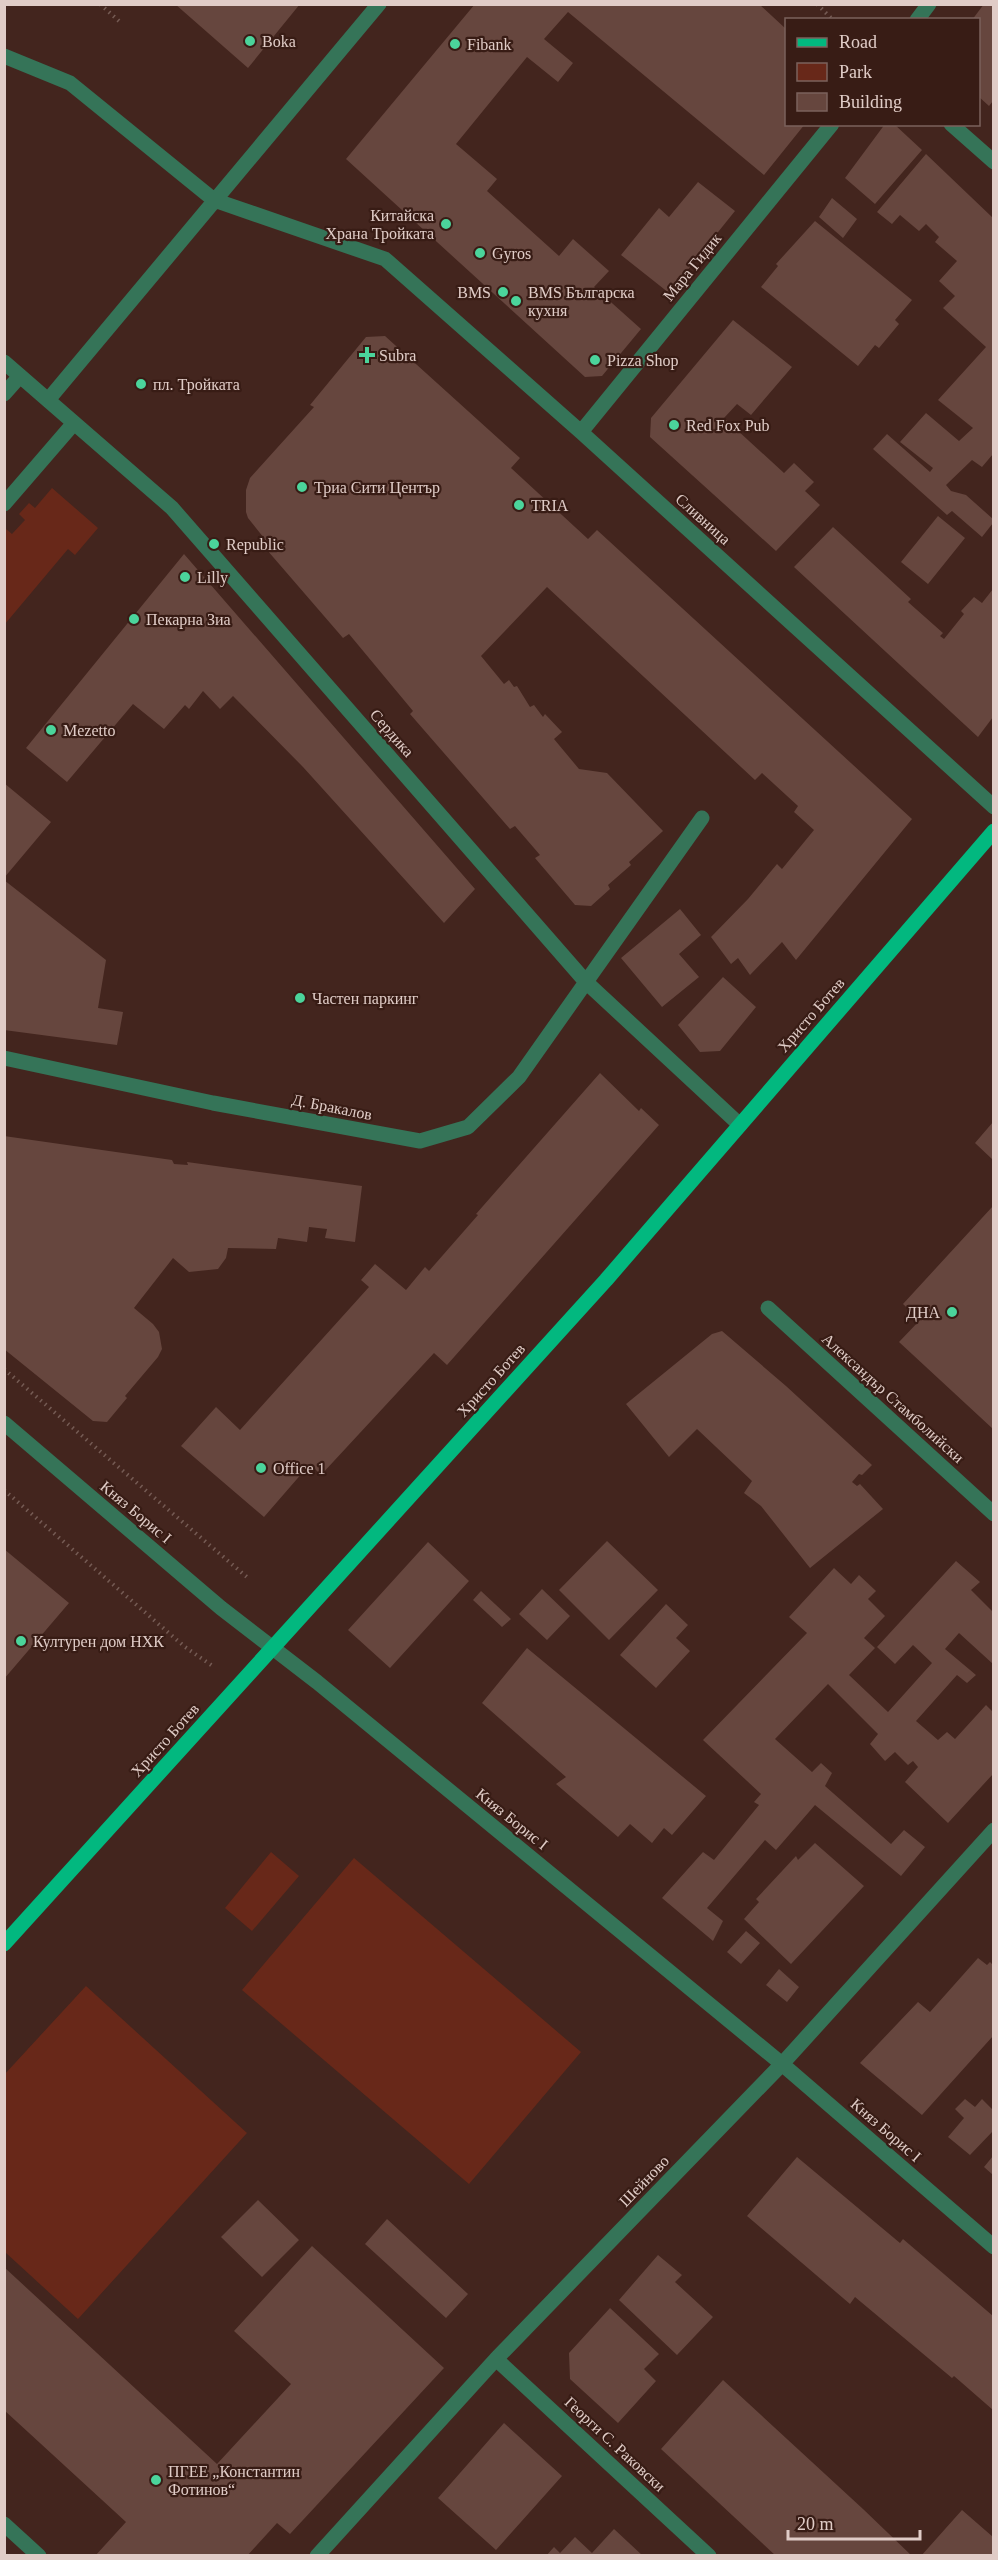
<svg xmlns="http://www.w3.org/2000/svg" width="998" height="2560" font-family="Georgia,serif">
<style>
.green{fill:#682819}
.building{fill:#66463e}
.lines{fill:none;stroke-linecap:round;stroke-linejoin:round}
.path{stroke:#755b54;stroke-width:4;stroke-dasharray:1.5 4.5;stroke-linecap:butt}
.minor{stroke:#357458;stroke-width:15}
.major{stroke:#02b87f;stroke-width:15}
.poi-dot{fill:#4bd49b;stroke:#381c15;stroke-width:2}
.labels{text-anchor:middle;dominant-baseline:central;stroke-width:4.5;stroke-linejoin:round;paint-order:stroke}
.poi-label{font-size:16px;fill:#e0ccc7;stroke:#381c15;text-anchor:start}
.street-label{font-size:16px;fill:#e0ccc7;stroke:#381c15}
</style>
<rect width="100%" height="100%" fill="#43251e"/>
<path class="green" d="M52,488L98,528L75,555L68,549L5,624V531L6,529L12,534L25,520L19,514L29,503L35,508Z
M271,1852L299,1876L252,1931L225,1908Z
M354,1858L581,2052L469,2184L242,1990Z
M86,1986L247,2133L78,2319L5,2252L4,2075Z"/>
<path class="building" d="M175,4H300L248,68Z
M475,4H759L786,29V124H805L764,175L568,12L544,39L573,63L558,82L527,57L456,144L497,179L487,191L559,256L573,239L609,271L594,287L641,329L602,376L585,377L346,159Z
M984,4H993V101L989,106L978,96V20H972Z
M885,124H894L922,150L875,204L845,178Z
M926,154L993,218V454L982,467L972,460L946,485L951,491L966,495L993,519V523L982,537L952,511L947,515L873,449L887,434L930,472L933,468L900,442L926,413L959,441L973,428L938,400L986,347L943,308L955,296L939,281L957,261L935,242L939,237L926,224L919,231L900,215L892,224L877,212Z
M698,182L735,211L669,293L621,255L659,208L669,217Z
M832,198L857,219L843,238L819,217Z
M815,221L912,300L895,320L899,324L879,348L875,345L858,366L761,287L778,266L776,264Z
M733,320L792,367L751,415L737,404L724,418L784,473L794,463L814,482L805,491L820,505L776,551L650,437L651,418Z
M385,336L520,458L511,468L588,539L597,530L912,819L796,960L782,942L750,975L738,958L731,964L711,937L748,899L777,864L782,869L814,830L794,812L798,806L762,773L755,780L547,587L481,656L504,684L509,680L514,687L517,686L530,707L534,705L543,717L545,714L562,732L554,739L579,769L607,773L663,831L629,862L631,865L608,885L610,889L591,906L575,905L535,858L540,855L515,826L510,829L410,714L413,711L349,634L343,638L267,550L271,547L248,518L246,512V490L250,478L314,407L310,405L366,337Z
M938,516L965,538L928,584L901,562Z
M833,527L911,599L908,602L943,633L940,636L944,639L964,614L961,611L974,597L982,603L993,589V717L978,737L794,567Z
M184,554L475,889L444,923L303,767L233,696L220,709L203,691L189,709L185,705L164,729L133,704L67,782L26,748Z
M4,783L51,822L4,878Z
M4,880L106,960L98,1008L123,1012L117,1045L4,1030Z
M680,909L701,935L679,954L699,977L662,1007L621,958Z
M723,977L756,1007L720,1051L700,1052L678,1025Z
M600,1073L639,1111L641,1108L659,1125L447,1365L434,1353L321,1475L310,1464L264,1517L181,1446L216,1407L240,1430L369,1287L361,1280L375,1264L406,1290L425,1267L429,1271L478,1215L476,1214Z
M993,1122V1160L975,1143Z
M4,1136L172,1160L174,1164L188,1165L187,1162L362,1186L355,1242L325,1238L327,1229L309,1227L307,1242L278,1238L276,1249L228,1248L226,1258L218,1269L189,1272L173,1258L134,1308L153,1324L159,1332L162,1349L158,1357L125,1396L127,1398L107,1422L93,1421L4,1349Z
M993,1206V1429L899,1342L920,1320L903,1304Z
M722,1331L786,1386L872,1465L862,1475L859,1474L852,1482L857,1486L860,1484L883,1509L810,1568L761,1506L744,1493L752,1481L697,1429L669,1457L626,1404L712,1334Z
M607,1541L658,1590L609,1640L559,1590Z
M428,1542L469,1581L390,1668L348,1630Z
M4,1549L69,1603L4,1679Z
M956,1561L980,1582L971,1590L993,1612V1664L959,1633L945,1649L976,1675L967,1683L957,1675L916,1721L938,1740L947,1732L955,1739L986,1705L993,1712V1774L948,1823L905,1782L918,1767L913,1761L908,1765L895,1752L885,1761L870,1744L878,1734L828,1684L775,1739L812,1772L821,1763L832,1773L825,1786L891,1844L904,1830L925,1847L901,1876L815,1805L776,1850L765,1840L707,1908L723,1921L713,1941L662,1898L703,1852L714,1860L759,1805L754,1802L761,1794L703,1740L807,1633L789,1617L834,1568L851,1584L859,1575L876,1591L868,1599L885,1616L864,1638L875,1648L849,1675L888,1712L932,1663L913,1645L895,1664L877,1647Z
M542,1589L570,1616L547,1640L519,1614Z
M481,1591L511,1619L502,1627L473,1600Z
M666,1604L688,1625L676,1638L690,1651L656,1688L620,1655Z
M527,1648L706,1796L672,1835L664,1828L652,1843L630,1824L618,1837L556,1784L566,1777L482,1703Z
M815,1843L864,1886L791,1964L744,1919L759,1902L756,1899L796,1856L798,1860Z
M746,1931L760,1943L741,1964L727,1952Z
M978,1958L987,1965L990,1962L993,1965V2036L922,2115L860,2063L918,2002L930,2012Z
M779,1969L799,1987L787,2002L766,1985Z
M965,2099L975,2107L982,2099L993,2110V2131L970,2155L948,2137L964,2118L955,2109Z
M993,2156V2175L984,2167Z
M797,2157L900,2243L903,2239L993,2316V2410L954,2376L952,2378L855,2297L850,2304L747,2216Z
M258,2200L299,2240L262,2277L221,2237Z
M387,2219L468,2294L446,2318L365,2244Z
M312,2246L444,2368L290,2534L277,2523L247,2556H95L126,2522L4,2410V2267L217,2464L291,2384L234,2331Z
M658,2255L682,2275L675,2282L713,2317L677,2355L619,2300Z
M610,2308L659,2354L644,2369L656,2381L618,2423L570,2379L569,2353Z
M723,2380L863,2509L912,2556H776L661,2449Z
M504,2423L562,2476L496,2550L438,2498Z
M962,2510L993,2537V2556H921Z
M614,2529L643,2556H546L554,2547L560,2553L575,2537L592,2553Z"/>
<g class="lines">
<path class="path" d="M100,4L120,22
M817,4L833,20
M4,1369L248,1578
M4,1490L185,1647L214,1667"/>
<path class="minor" d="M917,20L929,4
M4,56L70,83L214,200L385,259L581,432L994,807
M951,124L994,162
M4,362L172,508L586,982L519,1077L468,1127L420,1141L213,1103L4,1058
M4,394L20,376
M48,400L379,4
M581,432L832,124
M4,504L74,423
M702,818L586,982L740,1125
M768,1308L994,1514
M4,1423L221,1608L317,1682L782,2064L994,2247
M496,2359L709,2556
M4,2524L39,2556
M317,2556L496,2359L782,2064L994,1830"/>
<path class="major" d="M4,1944L606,1280L994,831"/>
</g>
<g class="poi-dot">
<circle cx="250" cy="41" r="6"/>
<circle cx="455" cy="44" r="6"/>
<circle cx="446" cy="224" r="6"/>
<circle cx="480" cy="253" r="6"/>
<circle cx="503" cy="292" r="6"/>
<circle cx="516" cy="301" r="6"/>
<path d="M364 346h6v6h6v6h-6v6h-6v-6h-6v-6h6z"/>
<circle cx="595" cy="360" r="6"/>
<circle cx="141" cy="384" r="6"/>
<circle cx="674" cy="425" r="6"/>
<circle cx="302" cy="487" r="6"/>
<circle cx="519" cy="505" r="6"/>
<circle cx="214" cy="544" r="6"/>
<circle cx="185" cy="577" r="6"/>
<circle cx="134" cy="619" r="6"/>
<circle cx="51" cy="730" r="6"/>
<circle cx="300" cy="998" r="6"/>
<circle cx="952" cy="1312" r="6"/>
<circle cx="261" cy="1468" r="6"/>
<circle cx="21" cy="1641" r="6"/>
<circle cx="156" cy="2480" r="6"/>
</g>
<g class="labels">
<g class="poi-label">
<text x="262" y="41">Boka</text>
<text x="467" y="44">Fibank</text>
<text x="434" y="215" text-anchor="end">Китайска<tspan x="434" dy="18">Храна Тройката</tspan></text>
<text x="492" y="253">Gyros</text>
<text x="491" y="292" text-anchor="end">BMS</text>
<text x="528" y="292">BMS Българска<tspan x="528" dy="18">кухня</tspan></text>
<text x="379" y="355">Subra</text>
<text x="607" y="360">Pizza Shop</text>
<text x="153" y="384">пл. Тройката</text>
<text x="686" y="425">Red Fox Pub</text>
<text x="314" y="487">Триа Сити Център</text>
<text x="531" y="505">TRIA</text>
<text x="226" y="544">Republic</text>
<text x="197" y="577">Lilly</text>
<text x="146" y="619">Пекарна Зиа</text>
<text x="63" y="730">Mezetto</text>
<text x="312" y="998">Частен паркинг</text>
<text x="940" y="1312" text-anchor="end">ДНА</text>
<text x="273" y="1468">Office 1</text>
<text x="33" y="1641">Културен дом НХК</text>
<text x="168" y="2471">ПГЕЕ „Константин<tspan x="168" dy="18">Фотинов“</tspan></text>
</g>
<g class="street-label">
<text transform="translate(692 267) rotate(-51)">Мара Гидик</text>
<text transform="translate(703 519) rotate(42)">Сливница</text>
<text transform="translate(392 733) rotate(49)">Сердика</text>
<text transform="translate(811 1015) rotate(-49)">Христо Ботев</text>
<text transform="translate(332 1107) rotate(11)">Д. Бракалов</text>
<text transform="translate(491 1380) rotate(-48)">Христо Ботев</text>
<text transform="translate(893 1398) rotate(42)">Александър Стамболийски</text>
<text transform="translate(136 1512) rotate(40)">Княз Борис I</text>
<text transform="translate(165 1740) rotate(-48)">Христо Ботев</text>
<text transform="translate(512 1819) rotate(39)">Княз Борис I</text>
<text transform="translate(886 2130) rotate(41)">Княз Борис I</text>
<text transform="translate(644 2181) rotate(-46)">Шейново</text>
<text transform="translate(615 2444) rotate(43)">Георги С. Раковски</text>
</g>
</g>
<rect width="998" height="2560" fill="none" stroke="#e0ccc7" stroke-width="12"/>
<rect x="785" y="18" width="195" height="108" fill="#381c15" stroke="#7b625c" stroke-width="1.5"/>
<rect x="797" y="38" width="30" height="9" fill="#02b87f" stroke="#7b625c" stroke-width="1.5"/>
<text x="839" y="48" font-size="18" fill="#e0ccc7">Road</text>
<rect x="797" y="63" width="30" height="18" fill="#682819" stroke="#7b625c" stroke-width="1.5"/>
<text x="839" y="78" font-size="18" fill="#e0ccc7">Park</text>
<rect x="797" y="93" width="30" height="18" fill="#66463e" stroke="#7b625c" stroke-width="1.5"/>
<text x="839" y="108" font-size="18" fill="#e0ccc7">Building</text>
<path d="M788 2530v9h132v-9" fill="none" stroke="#e0ccc7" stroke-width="3"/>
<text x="797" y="2530" font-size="18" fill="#e0ccc7" stroke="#381c15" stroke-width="4.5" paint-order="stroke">20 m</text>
</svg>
